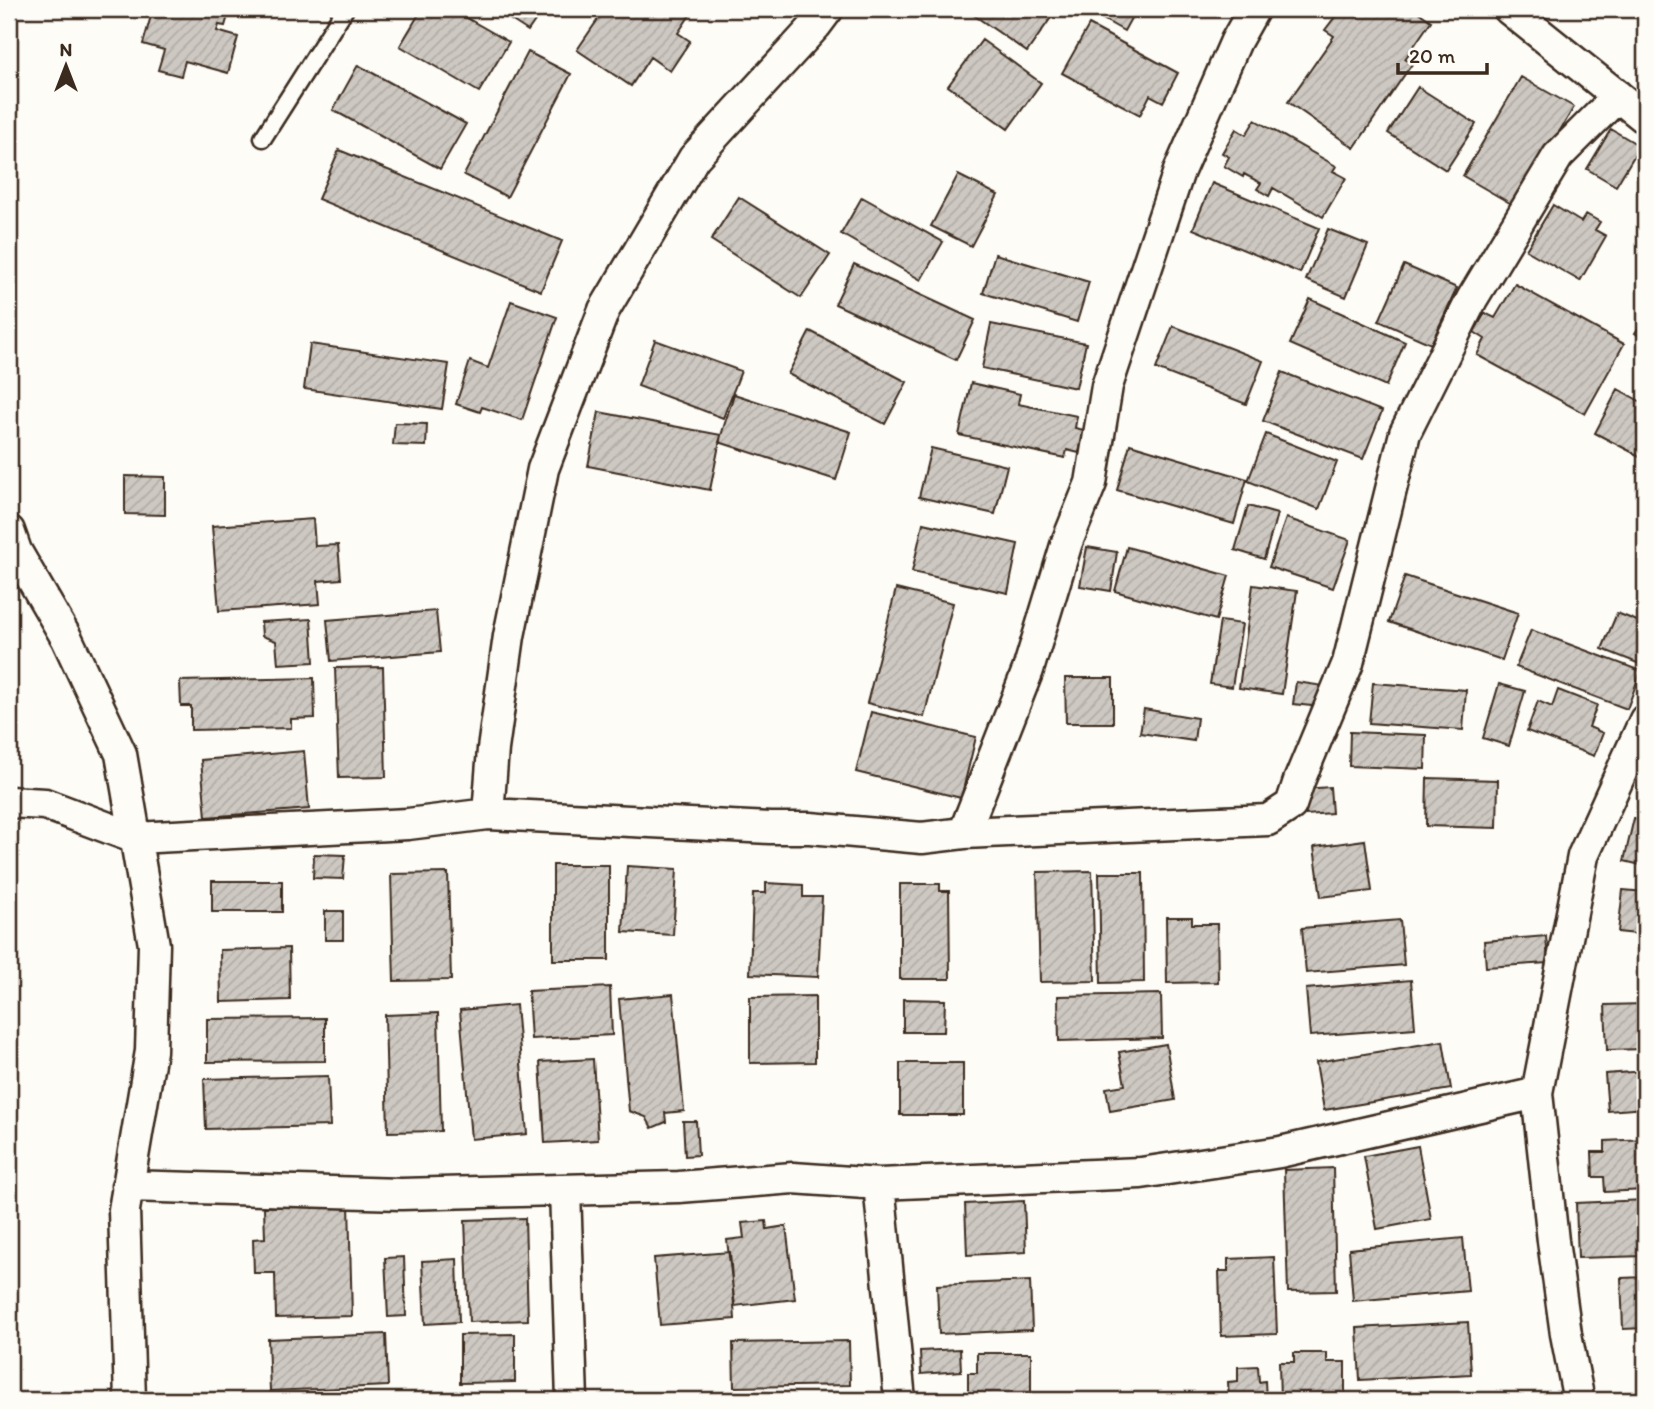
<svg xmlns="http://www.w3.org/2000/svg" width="1654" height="1409" font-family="Itim,sans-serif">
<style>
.building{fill:url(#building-hatch);stroke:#3b2a1e;stroke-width:2}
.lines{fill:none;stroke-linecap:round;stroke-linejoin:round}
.service-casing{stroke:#3b2a1e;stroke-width:21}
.minor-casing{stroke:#3b2a1e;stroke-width:35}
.service{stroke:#fdfcf7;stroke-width:16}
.minor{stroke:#fdfcf7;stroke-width:30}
</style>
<defs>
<pattern id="building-hatch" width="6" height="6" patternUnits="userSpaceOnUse" patternTransform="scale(1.75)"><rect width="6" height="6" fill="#cdc8c2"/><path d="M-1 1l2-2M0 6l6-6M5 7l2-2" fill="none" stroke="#b1aca6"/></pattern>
</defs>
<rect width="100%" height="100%" fill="#fdfcf7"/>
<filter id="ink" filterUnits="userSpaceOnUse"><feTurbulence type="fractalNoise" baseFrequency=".0143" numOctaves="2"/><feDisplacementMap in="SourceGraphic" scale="14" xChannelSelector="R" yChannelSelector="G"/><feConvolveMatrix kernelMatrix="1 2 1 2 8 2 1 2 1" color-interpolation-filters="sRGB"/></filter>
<g filter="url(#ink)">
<path class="building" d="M153,9H230L225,26L219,25L217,31L238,37L228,73L185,61L181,76L158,70L164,50L143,44Z
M422,9H451L509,42L479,92L400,46Z
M494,9H543L528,31Z
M605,9H694L678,33L690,41L670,71L650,57L631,86L577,50Z
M965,9H1057L1027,52Z
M1097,9H1136L1124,31L1094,14Z
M1341,9H1414L1431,21L1405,59L1412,64L1354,148L1288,102L1334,36L1325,30Z
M1089,25L1178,73L1163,102L1150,95L1140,115L1062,73Z
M982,40L1041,83L1008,129L948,86Z
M528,52L571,74L507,197L464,175Z
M358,65L466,124L440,169L333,110Z
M1521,77L1574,107L1515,206L1463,176Z
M1418,87L1476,124L1446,170L1388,133Z
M1255,120L1336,166L1333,171L1346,178L1323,217L1273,188L1269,196L1257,189L1261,183L1244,174L1243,177L1224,166L1229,157L1222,153L1236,129L1246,135Z
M1611,129L1640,146L1616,186L1587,169Z
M339,150L562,241L541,291L318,199Z
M958,175L998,195L971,246L931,226Z
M1212,183L1319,228L1300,273L1193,229Z
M739,197L830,255L801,298L711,240Z
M862,197L943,242L921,280L841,234Z
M1553,205L1581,222L1586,214L1600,222L1595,230L1606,236L1580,281L1526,250Z
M1328,229L1368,245L1346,297L1306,280Z
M995,254L1089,282L1077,322L983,293Z
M854,264L975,320L956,360L835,304Z
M1404,265L1457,288L1431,344L1379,321Z
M1515,284L1624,344L1585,414L1477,355L1485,339L1474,332L1485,313L1495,318Z
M1310,299L1405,342L1386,386L1290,344Z
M511,301L557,317L522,420L482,407L480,412L456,404L470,361L488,368Z
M1645,319V340L1635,333Z
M991,324L1086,343L1076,388L982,368Z
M1173,326L1263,361L1246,404L1156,369Z
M810,331L907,382L885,424L788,374Z
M655,340L741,371L723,418L638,386Z
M310,344L449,364L442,409L304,389Z
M1282,372L1382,411L1363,459L1263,421Z
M971,383L1020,394L1018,404L1077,416L1075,428L1084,430L1079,453L1067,450L1065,458L959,435Z
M1618,389L1645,404V459L1595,433Z
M734,394L851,432L836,480L719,442Z
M599,412L721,435L710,490L588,466Z
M395,423L427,424L426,446L393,445Z
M1266,434L1337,462L1319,509L1248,481Z
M1130,444L1247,479L1234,524L1117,490Z
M931,448L1007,466L995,514L919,497Z
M125,476L165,477V515L125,514Z
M1248,506L1277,514L1264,559L1235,550Z
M1286,518L1350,540L1333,588L1269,567Z
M313,519L315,546L338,545L341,579L318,581L320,604L219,611L212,526Z
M923,523L1018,544L1008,593L912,572Z
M1087,547L1117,552L1111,591L1080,586Z
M1127,547L1229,576L1216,620L1115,591Z
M1405,576L1518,613L1502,660L1389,622Z
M1253,585L1297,591L1282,694L1239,688Z
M896,589L953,603L924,717L867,703Z
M436,611L440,652L331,661L327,620Z
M1617,613L1645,624V666L1602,649Z
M311,619L314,662L278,664L276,641L262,636L261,622Z
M1220,621L1242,624L1232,687L1210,684Z
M1531,630L1641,671L1627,709L1516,667Z
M383,667L386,777L339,778L335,668Z
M314,678L315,718L291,719V728L191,730V706H181L180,681Z
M1065,678H1113V723H1066Z
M1296,682L1324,686L1321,707L1293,704Z
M1373,683L1466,690L1463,730L1369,723Z
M1499,684L1525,691L1509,746L1483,738Z
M1558,690L1597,705L1589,727L1603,733L1594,756L1527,731L1538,701L1552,707Z
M1144,709L1197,718L1194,741L1140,733Z
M871,712L976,737L961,798L856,772Z
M1350,732L1426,735L1425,769L1349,766Z
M304,751L309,809L206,817L201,760Z
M1427,778L1498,780L1497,828L1426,826Z
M1330,787L1332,813L1306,815L1304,789Z
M1634,818L1645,821V866L1624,861Z
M1365,840L1372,891L1321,897L1314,847Z
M314,854L345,855L343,879L313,878Z
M553,865H609V960H553Z
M627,866L677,869L673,935L623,932Z
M1092,871L1095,981L1040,982L1037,872Z
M448,873L451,980L394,981L391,874Z
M1099,873H1143L1144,982L1101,983Z
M212,881H282V912H212Z
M766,883L803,885V897H822L818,977L750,974L753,893H766Z
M900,884H940V891H949L950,979H900Z
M1623,890L1645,892V935L1618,932Z
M325,911H343V940H325Z
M1166,917H1192V924H1217L1218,982L1167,983Z
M1400,920L1404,965L1306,973L1302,928Z
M1546,936L1548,963L1486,967L1484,941Z
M289,948L290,1000L221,1002L220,950Z
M1411,980L1415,1028L1310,1036L1306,989Z
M610,987L612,1035L531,1039L528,991Z
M673,994L684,1111L665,1113L666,1122L652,1128L646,1117L629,1111L619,999Z
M1161,994L1162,1038L1059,1041L1058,996Z
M815,996V1062L750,1063V997Z
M903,999L945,1000L944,1032H903Z
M1645,1004V1049L1607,1050L1605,1005Z
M516,1005L527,1134L471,1139L460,1010Z
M438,1013L441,1131L388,1132L385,1015Z
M325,1018V1061L207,1062V1019Z
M1443,1041L1451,1089L1324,1110L1316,1062Z
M1166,1044L1175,1100L1110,1111L1106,1088L1125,1085L1119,1052Z
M593,1059L598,1140L545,1143L540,1062Z
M900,1063H963V1115H900Z
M1645,1071V1108L1608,1111L1605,1074Z
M328,1076L330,1126L206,1129L204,1079Z
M683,1121H696L698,1155L685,1156Z
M1645,1139V1190L1605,1192L1604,1177H1593L1592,1152H1605V1141Z
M1418,1146L1431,1219L1377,1229L1364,1156Z
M1333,1168L1336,1291L1288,1292L1284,1170Z
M1645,1200V1256L1578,1258L1576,1203Z
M1024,1201L1026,1252L967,1255L965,1204Z
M349,1204L352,1316L276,1318L275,1273H254L253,1239L265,1238L264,1207Z
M525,1218L528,1320L469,1322L465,1220Z
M766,1221L767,1229L786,1226L795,1299L735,1306L727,1240L744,1238L742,1223Z
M1463,1238L1468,1291L1353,1301L1349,1249Z
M730,1252L735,1319L660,1325L654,1258Z
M404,1257L406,1316L388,1317L385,1258Z
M1274,1257L1277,1334L1221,1336L1219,1271H1228V1259Z
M457,1259L459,1322L425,1324L422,1261Z
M1645,1277V1328L1623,1329L1621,1278Z
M1030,1281L1032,1330L939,1334L937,1285Z
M1468,1322L1471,1374L1360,1380L1357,1328Z
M386,1334L388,1386L270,1391L268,1339Z
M515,1334V1382L460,1383V1335Z
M849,1341L850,1385L734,1387L733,1343Z
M960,1349L961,1371L921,1374L920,1351Z
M977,1353H1031V1400H968V1373H977Z
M1294,1353H1327V1362H1345V1400H1280L1279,1362H1294Z
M1258,1366L1259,1382L1265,1381L1266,1400H1229L1228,1382L1238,1381V1367Z"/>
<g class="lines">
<defs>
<path id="service" d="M263,138L345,9"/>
<path id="minor" d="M1509,9L1645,118
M9,531L16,551L67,639L121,754L154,945L151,1051L124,1210L130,1400
M9,802L45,804L135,838L408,824L488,814L493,749L509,636L543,469L604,310L694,158L816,25L828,9
M488,814L770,828H810L922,838L964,833L1028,670L1067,542L1091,483L1107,386L1179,171L1236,41L1254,9
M964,833L1268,820L1291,805L1299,781L1348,663L1405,433L1472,299L1558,156L1618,96
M879,1184L900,1400
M127,1186L401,1194L679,1187L793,1178L879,1184L1141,1173L1280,1152L1537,1093
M565,1190L572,1400
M1576,1400L1578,1396L1566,1334L1553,1241L1537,1093L1583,856L1645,720"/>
</defs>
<use href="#service" class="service-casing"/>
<use href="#minor" class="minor-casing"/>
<use href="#service" class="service"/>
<use href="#minor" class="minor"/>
</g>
</g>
<rect width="1654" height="1409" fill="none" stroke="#fdfcf7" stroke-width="35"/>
<rect x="18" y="18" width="1619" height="1374" fill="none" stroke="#3b2a1e" stroke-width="2.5" filter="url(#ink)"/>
<g transform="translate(66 66)" stroke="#fdfcf7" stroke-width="5" paint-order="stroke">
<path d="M0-5L12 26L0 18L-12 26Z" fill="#3b2a1e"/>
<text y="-10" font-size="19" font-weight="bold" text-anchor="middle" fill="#3b2a1e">N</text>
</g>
<path d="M1398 63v10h89v-10" fill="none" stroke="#3b2a1e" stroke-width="3.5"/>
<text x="1409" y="63" font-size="21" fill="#3b2a1e" stroke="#fdfcf7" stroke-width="5" paint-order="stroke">20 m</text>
</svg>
